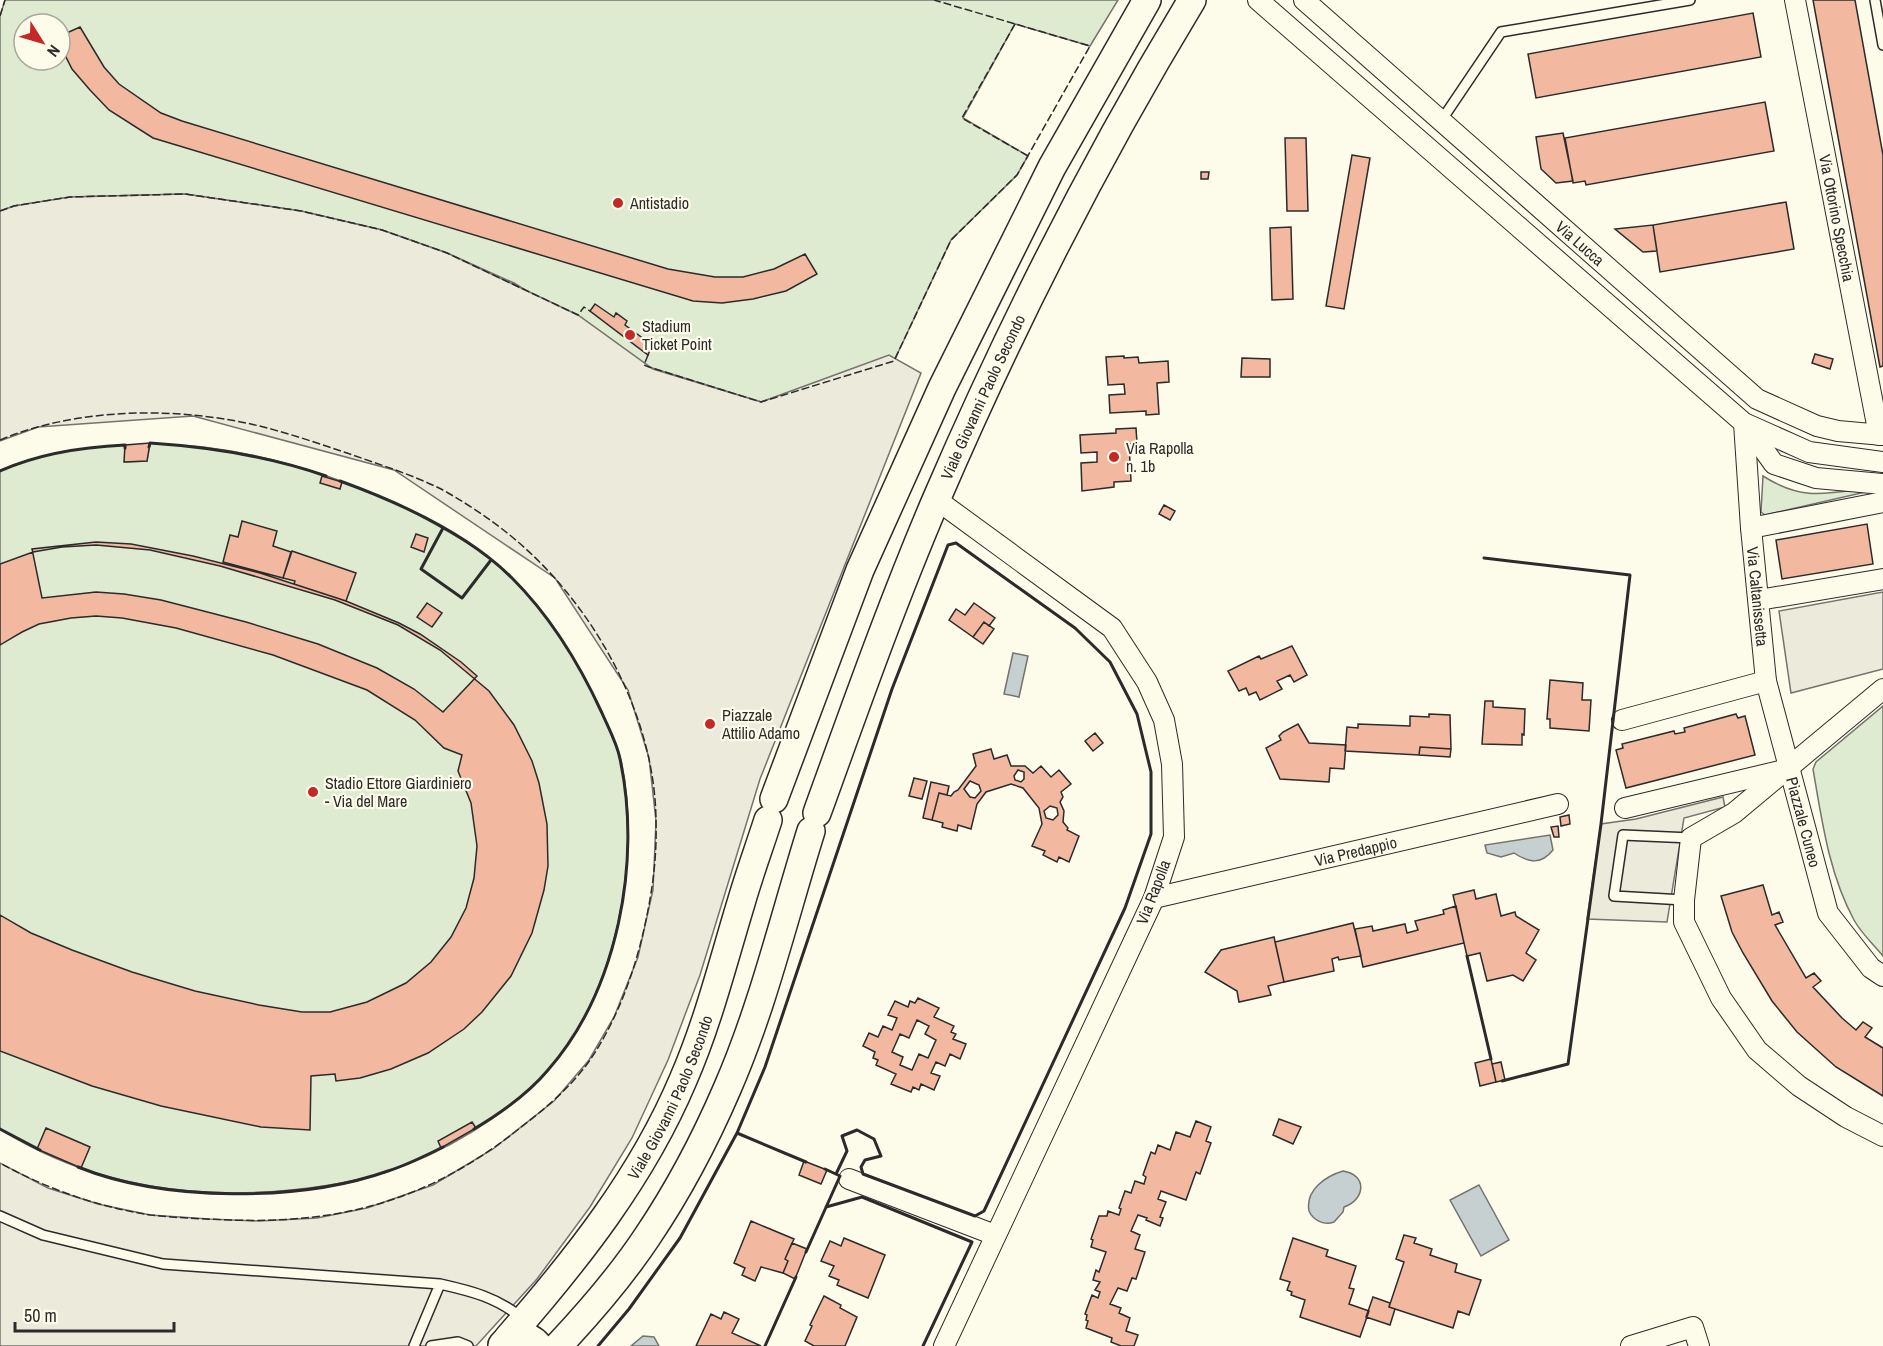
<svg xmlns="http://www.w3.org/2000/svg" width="1883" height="1346" font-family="'Archivo Narrow',sans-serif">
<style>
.green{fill:#deebd1;stroke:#74746e;stroke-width:1.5;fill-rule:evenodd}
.parking{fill:#eceadb;stroke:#74746e;stroke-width:1.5}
.water{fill:#c7d0d0;stroke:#74746e;stroke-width:1.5}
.building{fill:#f2b8a0;stroke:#2b2b2b;stroke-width:1.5;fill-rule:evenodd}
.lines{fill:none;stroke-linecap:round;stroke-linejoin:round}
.lane-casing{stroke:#2b2b2b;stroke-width:12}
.street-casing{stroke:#2b2b2b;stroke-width:22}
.secondary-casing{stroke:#2b2b2b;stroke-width:30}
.lane{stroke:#fdfbea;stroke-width:9}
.street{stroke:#fdfbea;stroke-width:20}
.secondary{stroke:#fdfbea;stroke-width:27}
.fence{stroke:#2b2b2b;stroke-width:1.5;stroke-dasharray:8 3;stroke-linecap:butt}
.wall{stroke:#2b2b2b;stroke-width:3}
.poi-dot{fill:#c62828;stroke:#fdfbea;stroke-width:2}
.labels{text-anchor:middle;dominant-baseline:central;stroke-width:4.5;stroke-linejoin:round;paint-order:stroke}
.poi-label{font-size:16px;fill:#2b2b2b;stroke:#fdfbea;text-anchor:start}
.street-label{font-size:16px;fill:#2b2b2b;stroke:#fdfbea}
</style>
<rect width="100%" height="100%" fill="#fdfbea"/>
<path class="green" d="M5,0H1118L1090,46L1015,24L963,118L1028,156L1017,175L951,240L894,361L761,402L649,367L514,283L447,253L382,230L301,211L185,194L70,197L14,206L0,211V16ZM24,24H60V60H24Z
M150,443C168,445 186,445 203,447C281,456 368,486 435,524C462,539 489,555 511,577C550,614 578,661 600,710C607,726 617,743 621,760C642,858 616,996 547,1071C508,1115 442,1154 386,1172C352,1183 315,1188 280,1191C180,1199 86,1183 0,1129V471C40,453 82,447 125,445V462L147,461Z
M1763,476C1802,501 1825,494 1868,488L1870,491L1765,515L1761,512Z
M1883,706V956C1874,945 1861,933 1854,920C1829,874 1822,821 1813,769L1816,762Z"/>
<path class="parking" d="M185,194L301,211L382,230L447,253L578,315L653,369L761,402L889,355L921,373L760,779L700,975L668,1060L632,1138L590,1207L537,1279L476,1346H0V1163L48,1188L98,1204L150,1215L209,1219L259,1221L317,1218L367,1208L433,1185L493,1149L554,1101L589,1060L614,1017L638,957L653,890L656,821L649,758L628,690L555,578L394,470L193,416L38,427L0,441V211L14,206L70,197Z
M1883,592V669L1791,693L1779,611Z
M1723,797L1725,807L1684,818L1667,922L1587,919L1601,824L1636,819Z"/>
<path class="water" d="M1013,653L1028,656L1019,697L1004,694Z
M1550,835L1553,850C1541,865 1529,863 1514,853L1501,857L1487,853L1485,845Z
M1343,1171C1368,1175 1365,1200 1344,1207L1343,1212L1334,1222C1324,1226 1313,1220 1309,1211C1305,1190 1326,1176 1343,1171Z
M1479,1185L1509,1240L1481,1256L1450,1200Z
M643,1336L654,1337L659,1346H631Z"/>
<path class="building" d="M1813,0H1855L1883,155V366L1880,367Z
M1753,13L1761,57L1536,98L1528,54Z
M80,27L104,67L119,84L161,113L182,121L668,269L715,277H743L774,269L805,254L817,274L786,291L753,299L722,303L693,301L153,138L109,110L90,90L72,69L60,45V36Z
M1765,102L1774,151L1586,185L1585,181L1573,183L1565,138Z
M1563,133L1573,181L1556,183L1541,169L1536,137Z
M1285,138H1306L1308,211H1287Z
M1352,155L1370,158L1344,309L1326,306Z
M1201,172H1209L1208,179H1201Z
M1786,202L1794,249L1660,272L1653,225Z
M1653,225L1657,251L1643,252L1615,229Z
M1291,227L1293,299L1272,300L1270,228Z
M595,304L614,317L616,313L627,321L625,325L652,345L648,355L590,311Z
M1815,354L1833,359L1830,369L1812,363Z
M1124,356V358L1138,357L1139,363L1168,361L1169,382L1157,383L1159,414L1146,415V411L1110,413L1109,395L1125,394L1124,384L1108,385L1106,357Z
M1242,358L1270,359V377H1241Z
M1136,428L1137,443L1129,444L1131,481L1114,482V487L1082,491L1081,463L1097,462V452L1081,453L1080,435L1116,433V429Z
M150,443L147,461L124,462L125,445Z
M322,476L342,482L340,489L320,483Z
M1164,505L1175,511L1170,520L1159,514Z
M242,521L277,531L273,546L291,552L283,578L223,562L230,535L238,537Z
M1867,524L1873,564L1782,579L1776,540Z
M416,534L428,538L424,552L411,547Z
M96,542L131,544L193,556L260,573L346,601L399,623L420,634L461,662L477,676L443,712L414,689L377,668L318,644L246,622L161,600L124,594L96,592L42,598L32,549Z
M96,545L150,550L220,566L335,600L398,625L440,650L489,691L514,725L532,761L539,783L547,824L548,866L544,890L532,933L511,976L482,1012L464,1029L428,1053L391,1069L360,1078L336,1081L335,1074L311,1076L310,1130L261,1127L161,1106L92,1086L0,1051V915L31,933L72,950L132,972L195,991L259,1005L302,1012H330L367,1002L406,983L431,962L451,937L466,908L474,878L477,846L471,803L458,771L462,755L444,748L415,720L367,690L273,655L176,628L122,618L96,616L71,618L39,624L22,632L0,645V564L33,552L62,547Z
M292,551L356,573L346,601L294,584L295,581L283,578Z
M427,603L442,613L432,627L417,617Z
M974,603L995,618L989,626L984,622L973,637L949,620L956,609L965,615Z
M984,622L994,629L983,644L973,637Z
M1292,646L1307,675L1294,682L1290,675L1277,681L1282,689L1260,700L1256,692L1249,695L1246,688L1239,691L1228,671L1259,656L1261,659Z
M1550,680L1583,683L1582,700H1591L1589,731L1550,728V719H1547Z
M1485,701H1493V707L1525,709L1524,735L1522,734V745L1482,744Z
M1429,714L1450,715L1451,749L1420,747L1419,755L1345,751L1347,727L1358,728V724L1410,726V716L1429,717Z
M1736,714L1738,718L1745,716L1755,755L1626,788L1616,750L1623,748L1622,744L1674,731L1675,734L1685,732L1684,728Z
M1298,724L1309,743L1346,745L1344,769L1330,768L1329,782L1280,779L1266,748L1281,740L1279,736L1283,732Z
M1095,733L1103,743L1093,751L1085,741Z
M1420,747L1451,749L1450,757L1419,755Z
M991,749L994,759L1007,755L1011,766H1025L1033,773L1041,766L1051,777L1059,770L1071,784L1061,792L1063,797L1060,802L1064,811L1063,822L1068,828L1067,830L1079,836L1069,862L1059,857L1057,862L1043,855L1045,851L1032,846L1042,824L1039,808L1023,788L1011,784L986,792L977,804L971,829L958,825L957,831L942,827L943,823L932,820L939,793L951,796L954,792L958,790L976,766L973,754ZM1018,770L1024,772V779L1021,782L1015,780L1014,776ZM970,781L979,785L981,791L975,798L970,797L964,789ZM1050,806L1057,808L1058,815L1053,820L1046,818L1044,811Z
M914,778L927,781L922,799L909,796Z
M931,782L949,786L947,795L939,793L932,820L923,818Z
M1569,815L1570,824L1561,826L1560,817Z
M1558,826L1559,837H1554L1551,827Z
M1763,885L1772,915L1779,912L1783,922L1775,925L1806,978L1814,973L1821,981L1813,987L1842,1018L1856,1030L1863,1022L1872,1028L1865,1037L1883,1048V1096L1836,1067L1797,1032L1772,1001L1743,953L1732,932L1721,896Z
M1474,890L1476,899L1496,894L1501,916L1515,912L1516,916L1539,930L1526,953L1536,960L1523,981L1513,975L1487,981L1480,953L1467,956L1453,895Z
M1456,906L1464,943L1363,967L1355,929L1372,926L1373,931L1405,924L1407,933L1418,930L1415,921L1444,914L1443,910Z
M1353,923L1361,956L1339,960L1338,957L1332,959L1334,971L1284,982L1275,942Z
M1274,937L1284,982L1268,986L1271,995L1239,1002L1237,991L1205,972L1221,950Z
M918,998L939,1008L934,1017L954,1026L951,1032L956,1034L953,1039L966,1044L960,1059L950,1054L945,1066L936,1062L931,1073L940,1076L934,1090L921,1084L919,1090L913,1087L911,1092L891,1084L896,1074L876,1065L878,1060L873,1058L875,1052L863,1046L869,1033L878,1037L883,1026L892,1030L897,1018L888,1015L895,1001L908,1007L910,1001L915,1003ZM917,1020L929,1026L925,1034L936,1040L928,1058L919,1054L912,1070L900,1065L903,1057L892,1052L900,1034L909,1038Z
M1491,1059L1496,1082L1480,1086L1475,1063Z
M1501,1062L1505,1080L1496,1082L1492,1064Z
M1279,1119L1301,1127L1293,1144L1273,1135Z
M1196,1121L1211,1127L1206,1141L1211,1143L1200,1174L1196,1172L1186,1200L1161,1191L1158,1199L1166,1202L1160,1217L1163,1218L1160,1226L1146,1220L1147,1218L1138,1215L1131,1231L1140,1235L1135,1249L1145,1252L1136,1279L1132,1278L1127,1291L1118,1288L1110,1304L1121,1308L1119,1313L1130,1318L1126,1331L1138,1335L1134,1346H1121L1111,1342L1112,1338L1086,1328L1088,1321L1086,1320L1087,1315L1085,1314L1092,1295L1098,1298L1100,1292L1095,1290L1100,1282L1093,1280L1096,1270L1099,1272L1106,1252L1091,1247L1093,1240L1091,1239L1099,1216H1107L1108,1211L1119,1215L1121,1209L1119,1208L1125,1191L1131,1193L1135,1181L1144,1184L1146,1177L1143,1175L1151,1152L1155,1154L1158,1145L1170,1150L1176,1132L1190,1137Z
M472,1122L476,1128L441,1148L438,1141Z
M46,1128L90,1147L81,1168L37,1149Z
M804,1161L827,1170L821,1184L799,1175Z
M751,1221L794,1239L785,1259L788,1261L783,1273L761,1267L755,1281L742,1275L745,1268L734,1263Z
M1404,1235L1416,1238L1414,1243L1432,1249L1430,1255L1457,1264L1455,1272L1481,1280L1469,1315L1458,1311L1453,1328L1389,1307L1404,1262L1396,1259Z
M844,1238L885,1255L868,1298L837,1285L839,1280L829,1276L834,1266L821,1261L830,1241L841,1246Z
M1293,1238L1328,1250L1326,1256L1356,1266L1349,1288L1354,1289L1349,1304L1369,1311L1360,1337L1300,1317L1305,1300L1291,1295L1292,1292L1287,1290L1290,1282L1280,1279Z
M792,1243L807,1249L795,1279L783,1273L788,1261L785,1259Z
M824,1296L841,1305L840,1308L857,1317L845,1346H814L805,1341L812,1326L810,1325Z
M1373,1297L1390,1303L1389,1307L1395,1309L1390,1325L1366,1317Z
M724,1312L739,1319L732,1333L761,1346H696L711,1314L721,1319Z"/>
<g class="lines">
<defs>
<path id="lane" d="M1875,0L1883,45
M1441,121L1501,32L1690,0
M1684,900L1614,896L1623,835L1691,838
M0,1216L43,1235L163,1264L440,1284C471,1291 496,1297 522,1318
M414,1346L440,1284
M431,1346L458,1342L468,1346"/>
<g id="street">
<path d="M1258,0L1744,423L1809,452L1883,462"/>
<path id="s1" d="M1304,0L1757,399L1817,426L1838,431L1883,435"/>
<path id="s2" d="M1795,0L1879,435"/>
<path id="s3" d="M1744,423L1751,528L1766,681L1828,913L1871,968L1883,976"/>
<path d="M1746,425L1774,464L1816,478L1883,484"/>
<path d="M937,500L1112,628L1147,682L1164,720L1172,764L1174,837L1154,898L944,1346"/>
<path d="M1751,528L1883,502"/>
<path d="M1759,600L1883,579"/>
<path d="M1883,689L1734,813L1691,838L1684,900V922L1721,998L1757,1050L1799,1086L1846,1117L1883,1136"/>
<path d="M1622,720L1766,681"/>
<path d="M1625,808L1784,770"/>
<path id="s4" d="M1154,898L1558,804"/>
<path d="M849,1179L995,1235"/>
<path d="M1631,1346L1693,1327L1699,1346"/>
</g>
<g id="secondary">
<path d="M774,799L860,570L942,388L1052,167L1147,0"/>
<path id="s5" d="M817,813C855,708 892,603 936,500C1010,328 1095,160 1192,0"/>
<path id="s6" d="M508,1338C577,1259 642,1177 683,1080C708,1023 723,962 741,903C749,875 759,848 768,820"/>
<path d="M502,1345C513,1332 528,1333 539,1346"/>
<path d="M558,1346C590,1312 621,1276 647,1237C678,1191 705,1140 727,1089C763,1007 784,917 811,831"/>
</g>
</defs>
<use href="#lane" class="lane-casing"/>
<use href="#street" class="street-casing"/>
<use href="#secondary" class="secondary-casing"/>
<use href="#lane" class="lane"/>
<use href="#street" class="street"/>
<use href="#secondary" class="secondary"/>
<path class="fence" d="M0,16L5,0
M1015,24L962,118L1028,156
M0,211L14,206L70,197L185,194L301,211L382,230L447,253L578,315L584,307L590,311
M648,355L644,365L649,367L761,402L894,361L951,240L1017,175L1090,46L934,0
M0,440C72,410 160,407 236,421C274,428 311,441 347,453C378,464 410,474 439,488C457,497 490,519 506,532C591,599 656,714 656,823C657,859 652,894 644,929C634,974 616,1022 590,1060C571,1087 546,1108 520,1128C431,1199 344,1224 231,1220C204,1219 177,1218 151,1215C98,1207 47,1189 0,1163"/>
<path class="wall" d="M149,447L150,443C210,447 269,456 326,476
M0,471C40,453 82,447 125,445V448
M340,481C398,502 468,534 512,578C551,617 579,663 602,713C608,727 617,743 620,759C642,861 618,990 548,1070C528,1094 501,1113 474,1129
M443,528L421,569L462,598L491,560
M1484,558L1630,575L1601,824L1568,1064L1502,1081
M1467,956L1491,1059
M0,1129L40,1150
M737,1133L765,1067L892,689L948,545L956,543L1075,628L1110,662L1137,714L1151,772V834L1125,908L984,1211L975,1216L863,1174L861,1167L865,1160L881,1156L874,1139L857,1130L842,1136L847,1151L836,1174
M78,1167C165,1202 300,1202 388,1171C407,1165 425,1156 443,1147
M826,1207L862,1197L972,1242L923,1346
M806,1252L840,1176L825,1169
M598,1346L629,1309L680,1238L737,1133L806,1162
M765,1346L796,1277"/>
</g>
<g class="poi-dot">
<circle cx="618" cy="203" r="6"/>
<circle cx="630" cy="335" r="6"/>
<circle cx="1114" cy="457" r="6"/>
<circle cx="710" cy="724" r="6"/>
<circle cx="313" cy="792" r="6"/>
</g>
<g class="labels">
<g class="poi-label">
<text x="630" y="203">Antistadio</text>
<text x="642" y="326">Stadium<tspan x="642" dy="18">Ticket Point</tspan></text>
<text x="1126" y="448">Via Rapolla<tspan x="1126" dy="18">n. 1b</tspan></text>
<text x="722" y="715">Piazzale<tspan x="722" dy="18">Attilio Adamo</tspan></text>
<text x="325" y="783">Stadio Ettore Giardiniero<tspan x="325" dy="18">- Via del Mare</tspan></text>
</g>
<g class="street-label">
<text stroke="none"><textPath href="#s2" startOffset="222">Via Ottorino Specchia</textPath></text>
<text stroke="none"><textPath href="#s1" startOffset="368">Via Lucca</textPath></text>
<text stroke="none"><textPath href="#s5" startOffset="448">Viale Giovanni Paolo Secondo</textPath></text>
<text stroke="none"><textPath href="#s3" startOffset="174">Via Caltanissetta</textPath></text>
<text stroke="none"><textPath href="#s3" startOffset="405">Piazzale Cuneo</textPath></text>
<text stroke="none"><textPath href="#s4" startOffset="207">Via Predappio</textPath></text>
<text transform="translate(1153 892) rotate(-69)">Via Rapolla</text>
<text stroke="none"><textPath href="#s6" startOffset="292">Viale Giovanni Paolo Secondo</textPath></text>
</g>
</g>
<g transform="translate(42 42) rotate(127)"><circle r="28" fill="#fdfbea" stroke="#a9a89e" stroke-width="1.5"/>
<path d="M0-4.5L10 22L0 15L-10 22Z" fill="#c62828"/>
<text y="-9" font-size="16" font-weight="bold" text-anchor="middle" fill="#2b2b2b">N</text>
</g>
<path d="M15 1322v9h159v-9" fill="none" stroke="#2b2b2b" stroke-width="3"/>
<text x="24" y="1322" font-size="18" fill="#2b2b2b" stroke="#fdfbea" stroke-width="4.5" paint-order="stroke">50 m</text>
</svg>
